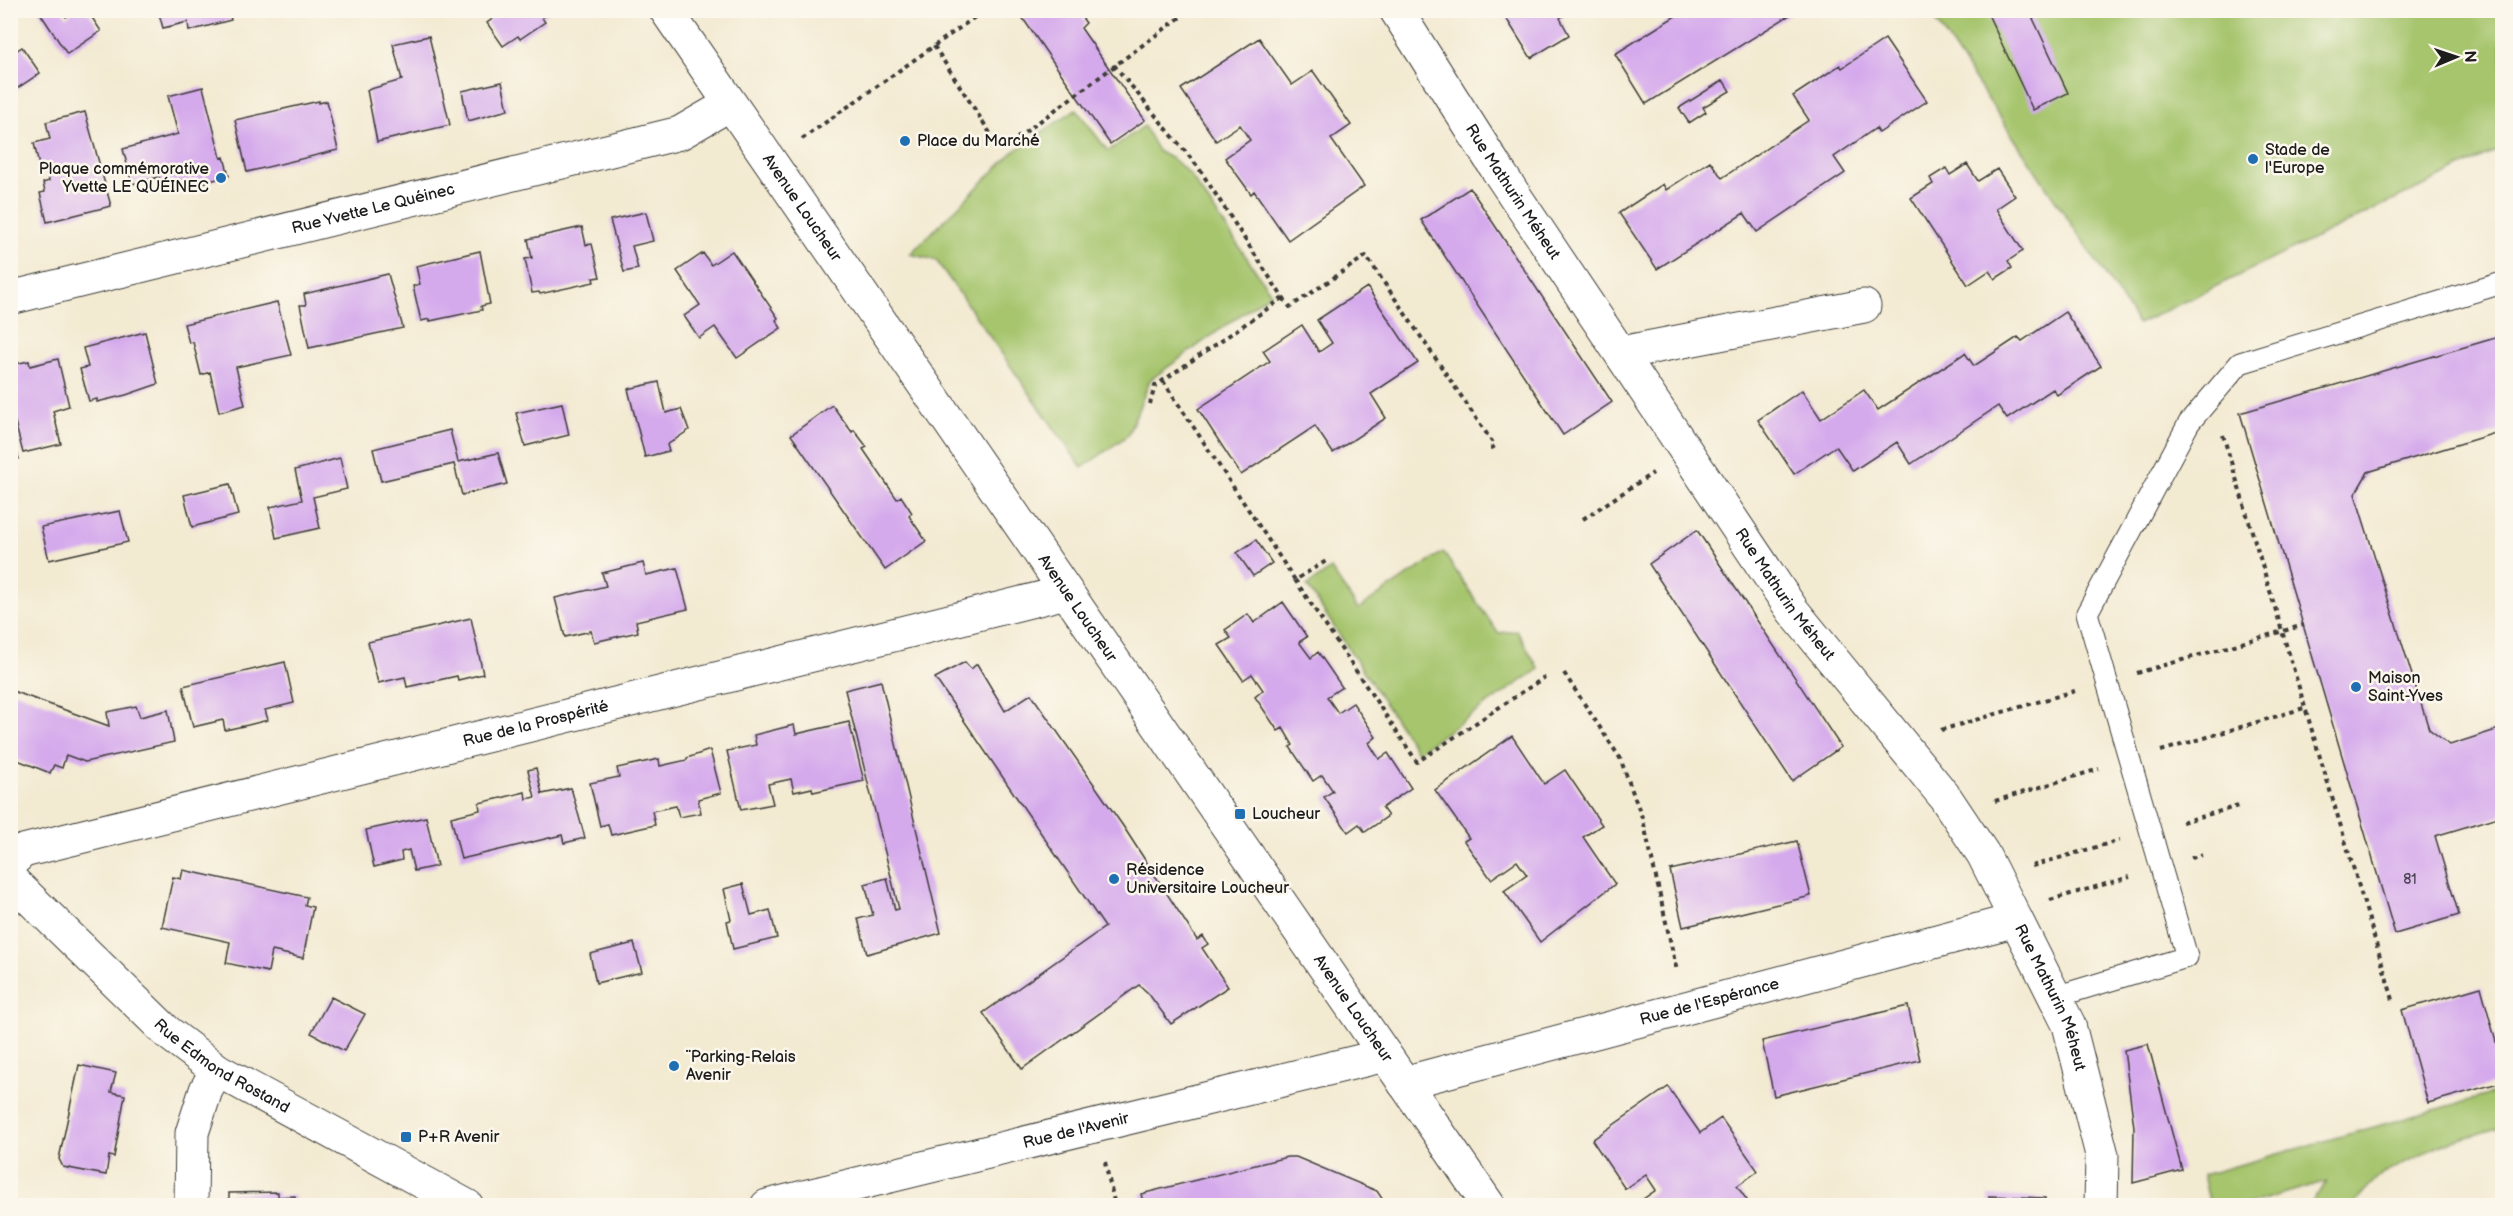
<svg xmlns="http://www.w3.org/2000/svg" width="2513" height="1216" font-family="'Balsamiq Sans',sans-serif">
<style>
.green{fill:#a6c56d;stroke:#617044;stroke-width:1.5}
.building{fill:#d5aaec}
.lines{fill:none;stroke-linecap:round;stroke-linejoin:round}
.service-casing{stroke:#3c3b37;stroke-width:23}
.minor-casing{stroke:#3c3b37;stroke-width:35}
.tertiary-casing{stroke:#3c3b37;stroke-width:35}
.path{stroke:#3c3b37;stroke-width:4;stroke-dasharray:4.5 4.5;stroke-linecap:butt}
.service{stroke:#fff;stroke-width:21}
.minor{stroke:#fff;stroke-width:33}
.tertiary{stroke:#fff;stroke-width:33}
.poi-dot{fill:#1f6fb2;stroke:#fbf7ec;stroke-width:2}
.labels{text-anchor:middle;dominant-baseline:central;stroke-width:5;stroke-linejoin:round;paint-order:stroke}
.number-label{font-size:14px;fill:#4a4050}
.poi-label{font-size:16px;fill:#1c1c1c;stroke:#fbf7ec;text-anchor:start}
.street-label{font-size:16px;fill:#1c1c1c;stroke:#fbf7ec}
</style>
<rect width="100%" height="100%" fill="#fbf7ec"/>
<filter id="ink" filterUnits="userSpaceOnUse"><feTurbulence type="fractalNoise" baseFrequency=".0167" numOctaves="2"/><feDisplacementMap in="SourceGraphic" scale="12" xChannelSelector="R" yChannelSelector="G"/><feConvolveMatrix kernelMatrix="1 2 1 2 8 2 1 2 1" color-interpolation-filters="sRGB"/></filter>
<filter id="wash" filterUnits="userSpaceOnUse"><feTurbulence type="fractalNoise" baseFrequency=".008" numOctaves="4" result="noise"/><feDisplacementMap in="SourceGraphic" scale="24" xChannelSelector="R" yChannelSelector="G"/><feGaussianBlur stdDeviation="1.35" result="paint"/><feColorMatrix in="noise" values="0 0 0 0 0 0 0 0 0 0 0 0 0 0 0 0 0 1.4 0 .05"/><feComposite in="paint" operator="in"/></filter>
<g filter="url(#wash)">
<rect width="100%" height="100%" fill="#f3ead2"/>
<path class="green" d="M1929,11H2502V148L2138,324Z
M1076,109L1108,151L1144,126L1158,151L1176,161L1190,175L1271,293L1150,380L1128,435L1082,468L936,260L910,254L1013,152Z
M1443,552L1498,633L1517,631L1539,669L1417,752L1307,586L1331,569L1358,609Z
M2502,1091V1127L2443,1144L2381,1175L2352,1205H2310L2327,1181L2245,1205H2210L2203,1175Z"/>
<g id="blocks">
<path class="building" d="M38,10H62L66,17L76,10H87L101,31L67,54Z
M158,10H229L231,20L189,31L188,22L163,28Z
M496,10H552L542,18L545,22L520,39L518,36L503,46L487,23L499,14Z
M1017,10H1085L1080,15L1086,23L1081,28L1145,120L1110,144Z
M1501,10H1571L1560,18L1569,35L1531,58Z
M1685,10H1798L1646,104L1615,54Z
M1986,10H2029L2068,93L2033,110Z
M429,36L450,125L377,142L367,90L402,80L393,44Z
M1259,38L1292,85L1313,71L1351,125L1331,139L1364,186L1288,240L1254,191L1251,194L1225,158L1250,140L1240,125L1216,141L1181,89Z
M1885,39L1927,101L1879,133L1876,128L1834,157L1845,173L1757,232L1744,213L1657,269L1619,213L1663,184L1666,190L1710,161L1722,178L1809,120L1793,96L1840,65L1842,68Z
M22,47L40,73L10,93V55Z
M1723,80L1730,91L1703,107L1706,112L1689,123L1679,108Z
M502,82L508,110L468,121L462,91Z
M203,87L221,158L224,157L229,176L163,193L159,177L132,184L123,149L178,134L168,96Z
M319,101V103L327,101L338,150L247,172L235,120Z
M85,112L111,206L47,222L40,193L45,192L43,183L49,181L48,175L39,166L34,143L50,139L46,122Z
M1967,164L1978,181L1997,169L2015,196L1996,209L2023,251L2008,261L2012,268L1995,279L1989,271L1968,285L1911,198L1933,184L1930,178L1946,168L1950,175Z
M1470,188L1612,402L1563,435L1421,220Z
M10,202L18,230L10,231Z
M646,212L653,241L632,246L638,269L624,272L610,220Z
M582,227L586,245L592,244L600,277L593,278L594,282L540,294L539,292L532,293L525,259L532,258L528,239Z
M480,251L490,304L481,306L482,310L430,321V319L421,321L413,286L420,284L416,266Z
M732,251L778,318L776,320L781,328L737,358L715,327L699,338L684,316L700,305L677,271L703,253L711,265Z
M388,274L403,328L309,348L300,305H306L304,294Z
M1367,287L1418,363L1371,394L1386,418L1333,453L1315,426L1241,475L1198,409L1270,361L1263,351L1302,325L1319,352L1332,343L1317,320Z
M277,302L291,355L236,367L245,405L219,412L210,372L201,375L193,342L189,343L184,324Z
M2065,312L2101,366L2057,395L2053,389L2007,419L1998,406L1911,464L1897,442L1853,471L1836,446L1794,474L1758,420L1802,390L1821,419L1864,390L1878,410L1965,353L1974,366L2018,337L2022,341Z
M145,332L158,384L126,395L97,402V399L89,401L80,369L88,367L83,348Z
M2502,336V431L2368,472L2355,494L2429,729L2450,745L2502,728V816L2435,836L2459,915L2395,934L2240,413Z
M58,359L69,406L53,411L61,444L23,453L15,422L10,423V365L29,361L30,366Z
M659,382L666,413L681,409L689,430L667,445L669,451L645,457L628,389Z
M562,403L569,435L525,446L516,413Z
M832,405L852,432L854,430L867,447L863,449L897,499L901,496L912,513L909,516L926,541L885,570L791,435Z
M10,427L19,459L10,461Z
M450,430L458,462L498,453L507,484L462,495L454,464L381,481L373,449Z
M340,458L347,489L313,497L320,528L276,538L270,507L302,500L295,470Z
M230,484L238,515L192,527L184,495Z
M120,511L128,542L49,560L41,527Z
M1697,530L1841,747L1792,781L1649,564Z
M1256,540L1272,563L1253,576L1237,553Z
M643,563L646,575L677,568L688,609L636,621L638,632L594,642L591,631L565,637L555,598L606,586L602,573Z
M1283,602L1307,637L1299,642L1311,658L1318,652L1342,687L1327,697L1338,713L1353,703L1376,737L1369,743L1379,759L1388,753L1411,788L1382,808L1388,816L1365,832L1359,824L1348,832L1324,797L1333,791L1322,775L1313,781L1290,747L1293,745L1283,728L1278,731L1255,697L1263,690L1252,674L1243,680L1219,645L1231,638L1225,630L1248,614L1254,623Z
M471,618L483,674L458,680L457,676L407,687L405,677L378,683L368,642Z
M285,662L294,703L265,710L268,720L248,725L225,730L223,720L193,727L183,686Z
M965,662L971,669L977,664L1005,711L1031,694L1123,826L1197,940L1203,936L1208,944L1202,948L1228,987L1171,1024L1148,993L1139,985L1022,1069L983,1013L1105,927L935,678Z
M881,681L941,933L867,954L858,919L873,915L865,884L887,878L895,910L899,909L845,690Z
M10,690L109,726L107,712L136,706L140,717L168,710L174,742L85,762L66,755L62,768L54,765L50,773L10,757Z
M849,722L864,781L813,792L812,788L794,792L791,779L768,784L773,804L741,810L727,751L756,745L754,735L794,725L796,734Z
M1512,736L1544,784L1565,770L1602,825L1583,837L1615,884L1540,942L1504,891L1527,875L1517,861L1491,879L1464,841L1469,838L1435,790Z
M710,750L721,793L698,799L701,813L679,817L676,806L652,811L655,825L611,835L608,824L600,826L590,783L619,777L617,768L659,759L660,766L687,760V758Z
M536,768L542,794L571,788L585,838L564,843L562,835L461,859L451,817L480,810L479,803L501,798L525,792L526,799L535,797L528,770Z
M426,817L437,866L414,871L409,850L401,852L402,860L374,867L366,830Z
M1797,841L1811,896L1683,927L1670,870Z
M183,870L307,897L305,905L313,907L303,958L272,951L268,972L226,963L230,942L162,927L173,877L181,879Z
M743,884L751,915L770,910L777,938L733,949L727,921L731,920L724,889Z
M634,943L642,972L596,983L590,954Z
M2481,987L2502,1064V1082L2428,1103L2402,1010Z
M331,997L365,1014L344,1051L311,1033Z
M1908,1006L1920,1060L1774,1096L1762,1041Z
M2148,1044L2182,1170L2133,1183L2134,1127L2124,1050Z
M79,1065L116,1073L111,1092L125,1095L114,1157L109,1156L106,1175L63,1167L59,1159Z
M1668,1087L1700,1133L1721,1118L1758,1171L1737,1186L1751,1206H1633L1656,1190L1646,1175L1625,1189L1592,1140Z
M1287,1157H1296L1377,1191L1387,1206H1144L1141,1194Z
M278,1192V1197L295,1196V1206H229V1193Z
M1989,1196L2045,1198V1206H1989Z"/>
</g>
</g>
<g filter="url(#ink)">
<use href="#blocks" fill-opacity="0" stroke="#3c3b37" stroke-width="1.5"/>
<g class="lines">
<defs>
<path id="service" d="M2055,997L2187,957L2087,613L2189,423L2240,363L2502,283"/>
<g id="minor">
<path id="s1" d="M1396,10L1495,166L1793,611L1945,797L1983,854L2069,1025L2102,1155L2101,1206"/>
<path id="s2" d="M10,298L680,133L730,104"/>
<path d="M1621,353L1864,306"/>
<path id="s3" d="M10,863L23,851L1066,592"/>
<path id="s4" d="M1404,1083L2016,920"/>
<path d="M191,1206L192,1133L206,1090L217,1070"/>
<path id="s5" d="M767,1206L1385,1055"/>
</g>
<g id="tertiary">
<path id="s6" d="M666,10L1489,1206"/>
<path id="s7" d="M10,879L167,1032L217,1070L467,1206"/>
</g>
</defs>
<use href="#service" class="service-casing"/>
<use href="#minor" class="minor-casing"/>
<use href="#tertiary" class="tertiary-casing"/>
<path class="path" d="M934,46L1001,150L1190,10
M1114,65L1198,167L1283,298L1155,386L1150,404
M802,139L985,10
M1283,298L1290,307L1366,256L1495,446L1490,449
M1163,381L1295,580L1326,561
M2223,435L2394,1003
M1583,519L1653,473
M1295,580L1417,762L1545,677
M1564,673L1620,758L1643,820L1677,971
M2137,673L2304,625
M1941,730L2075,691
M2161,751L2304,708
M1995,801L2099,769
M2182,822L2242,805
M2191,858L2202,855
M2032,866L2120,840
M2050,900L2130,877
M1105,1162L1115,1206"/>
<use href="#service" class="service"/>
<use href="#minor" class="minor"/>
<use href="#tertiary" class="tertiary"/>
</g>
</g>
<g class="poi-dot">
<circle cx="905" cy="141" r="6"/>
<circle cx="2253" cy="159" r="6"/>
<circle cx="221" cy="178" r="6"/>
<circle cx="2356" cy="687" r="6"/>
<rect x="1234" y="808" width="12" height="12" rx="3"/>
<circle cx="1114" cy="879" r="6"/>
<circle cx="674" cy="1066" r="6"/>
<rect x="400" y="1131" width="12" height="12" rx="3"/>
</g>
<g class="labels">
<g class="number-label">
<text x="2410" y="879">81</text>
</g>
<g class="poi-label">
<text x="917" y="141">Place du Marché</text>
<text x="2265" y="150">Stade de<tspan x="2265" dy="18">l'Europe</tspan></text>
<text x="209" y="169" text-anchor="end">Plaque commémorative<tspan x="209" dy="18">Yvette LE QUÉINEC</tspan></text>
<text x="2368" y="678">Maison<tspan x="2368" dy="18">Saint-Yves</tspan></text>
<text x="1252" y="814">Loucheur</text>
<text x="1126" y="870">Résidence<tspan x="1126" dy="18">Universitaire Loucheur</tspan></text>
<text x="686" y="1057">¨Parking-Relais<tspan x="686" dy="18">Avenir</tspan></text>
<text x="418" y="1137">P+R Avenir</text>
</g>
<g class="street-label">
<text stroke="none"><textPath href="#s1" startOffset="216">Rue Mathurin Méheut</textPath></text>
<text stroke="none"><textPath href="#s6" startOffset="240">Avenue Loucheur</textPath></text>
<text stroke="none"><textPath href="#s2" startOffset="374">Rue Yvette Le Quéinec</textPath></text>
<text stroke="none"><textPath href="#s1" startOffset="702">Rue Mathurin Méheut</textPath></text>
<text stroke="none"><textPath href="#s6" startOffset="726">Avenue Loucheur</textPath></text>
<text stroke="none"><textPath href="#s3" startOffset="546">Rue de la Prospérité</textPath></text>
<text stroke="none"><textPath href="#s1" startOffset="1188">Rue Mathurin Méheut</textPath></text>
<text stroke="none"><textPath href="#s4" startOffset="316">Rue de l'Espérance</textPath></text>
<text stroke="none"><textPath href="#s6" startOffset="1212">Avenue Loucheur</textPath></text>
<text stroke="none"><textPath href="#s7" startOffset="284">Rue Edmond Rostand</textPath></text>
<text stroke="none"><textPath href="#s5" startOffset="318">Rue de l'Avenir</textPath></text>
</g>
</g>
<rect width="2513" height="1216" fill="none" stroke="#fbf7ec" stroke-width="36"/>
<g transform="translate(2456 57) rotate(88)" stroke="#fbf7ec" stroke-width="4.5" paint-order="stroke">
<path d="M0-4.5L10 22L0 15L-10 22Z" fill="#1c1c1c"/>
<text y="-9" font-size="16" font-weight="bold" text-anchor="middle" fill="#1c1c1c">N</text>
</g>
</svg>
